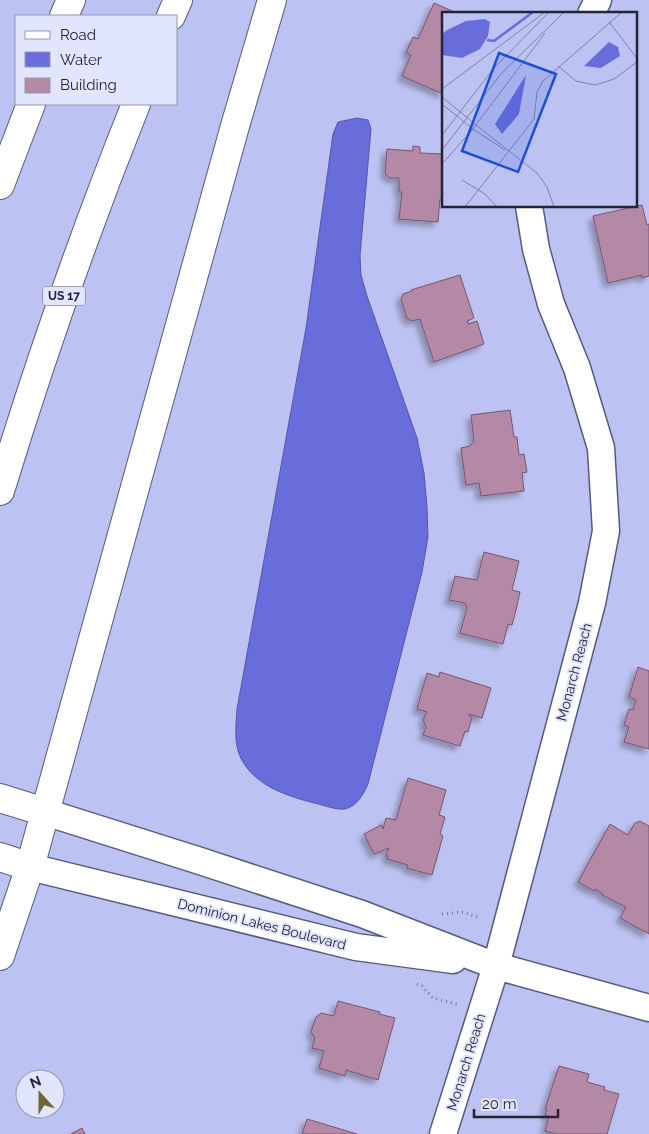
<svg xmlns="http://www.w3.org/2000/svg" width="649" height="1134" font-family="Raleway,sans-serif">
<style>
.water{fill:#696ddb;stroke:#5457aa}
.building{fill:#b489a6;stroke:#7b546f;filter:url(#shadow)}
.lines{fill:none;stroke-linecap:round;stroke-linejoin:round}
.street-casing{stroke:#555a82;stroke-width:29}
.secondary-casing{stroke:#555a82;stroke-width:30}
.highway-casing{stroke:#555a82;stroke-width:30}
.path{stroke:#747899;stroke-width:3;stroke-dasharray:1 4;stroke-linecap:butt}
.street{stroke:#fff;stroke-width:26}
.secondary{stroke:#fff;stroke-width:28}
.highway{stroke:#fff;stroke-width:28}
.labels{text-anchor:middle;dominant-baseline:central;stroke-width:4;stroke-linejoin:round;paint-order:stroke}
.shield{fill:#e1e5fd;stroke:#5c5f72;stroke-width:1}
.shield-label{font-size:12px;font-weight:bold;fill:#232536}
.street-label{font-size:14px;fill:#232536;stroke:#e1e5fd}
.inset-river{fill:none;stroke:#696ddb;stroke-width:2.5}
.inset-road{fill:none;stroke:#7f83a6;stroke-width:1}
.view{fill:#1d4ed8;fill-opacity:0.15;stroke:#1d4ed8;stroke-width:2.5}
.inset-edge{fill:none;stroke:#232536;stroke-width:2.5}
</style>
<defs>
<filter id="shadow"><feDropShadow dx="-4.5" dy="4.5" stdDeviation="2.5" flood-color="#0004"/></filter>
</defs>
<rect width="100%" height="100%" fill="#bcc2f1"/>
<path class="water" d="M357,118L368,120L371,129L360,256L361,275L367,296L417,438L424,473L427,507L428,537L422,572L368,784C363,795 357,806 345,809C338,810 329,807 322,805C294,798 259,789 243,762C233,746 236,727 237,709L306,328L333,134L338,122Z"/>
<path class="building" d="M434,3L459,14H443V94L402,76L411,55L406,53L413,37L418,39Z
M413,146L420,147V153L443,154V199H440L438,222L399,219L402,192H399V178H390L385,173L387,149L413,151Z
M642,205L647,225L649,224V276L642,278V275L608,283L593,216Z
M460,275L474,318L467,321L468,324L477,321L484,344L434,362L420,319L412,321L407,318L401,299L403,294L412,291L411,290Z
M510,410L514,437H517L519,455L524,454L527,472L522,473L524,491L481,496L479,483L466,485L461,448L470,446L474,441L471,415Z
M484,552L519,561L512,590L520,592L516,610L512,625L508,624L503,644L460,633L467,608L465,603L449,600L455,576L477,580Z
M638,667L649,671V749L624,742L629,727L624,725L629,709L633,710L636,700L629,697Z
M440,672L491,688L482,718L469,714V716L472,717L468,732L465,731L460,746L423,735L426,727L423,720L427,712L417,709L427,673L439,677Z
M408,778L446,790L439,815L445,817L440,834L443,836L432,875L407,868L408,865L387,859L388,856H386L389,848L374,854L364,834L381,825L383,829L386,818L396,820Z
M640,821L649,826V934L620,918L626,907L602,895L603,894L595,889L594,891L578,882L610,824L628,835L635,823Z
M338,1001L380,1012L379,1014L395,1018L378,1080L346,1070L345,1076L319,1068L324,1051L312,1048L315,1038L311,1032L316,1017L321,1013L334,1016Z
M559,1066L589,1074L587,1082L605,1087L604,1090L619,1094L607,1134H556L545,1131L549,1116L545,1115L547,1109H545Z
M307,1119L357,1134H302Z
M82,1128L85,1134H71Z"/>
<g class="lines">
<defs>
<path id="street" d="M591,14L598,0
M45,812L197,860L362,914L496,966L649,1008
M30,867L356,947L453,960
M443,1134L496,966L592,603L606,531L601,448L577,368L551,304L536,249L529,206"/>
<path id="secondary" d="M0,798L45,812
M0,857L30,867"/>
<path id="highway" d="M64,16L71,0
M171,16L178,0
M0,185L31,104
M0,491C40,360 85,231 136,104
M0,956L30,867L235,126L272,0"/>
</defs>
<use href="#street" class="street-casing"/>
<use href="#secondary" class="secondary-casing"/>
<use href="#highway" class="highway-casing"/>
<path class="path" d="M442,914L463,912L480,918
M417,984L422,986L433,998L457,1004"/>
<use href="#street" class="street"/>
<use href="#secondary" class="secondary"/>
<use href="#highway" class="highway"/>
</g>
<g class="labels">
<rect class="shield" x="43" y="286.5" width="42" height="19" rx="4"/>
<g class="shield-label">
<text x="64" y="296">US 17</text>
</g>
<g class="street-label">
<text transform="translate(574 672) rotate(-75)">Monarch Reach</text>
<text transform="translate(262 924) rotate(14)">Dominion Lakes Boulevard</text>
<text transform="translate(466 1062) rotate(-73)">Monarch Reach</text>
</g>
</g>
<g transform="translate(442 12)">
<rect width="195" height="195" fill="#bcc2f1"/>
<path d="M43,7L48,10L46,24L38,37L20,46L0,43V22L5,18L24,9ZM167,30L176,35L178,44L159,56L142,54ZM84,63L77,102L60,122L53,112Z" fill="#696ddb"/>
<path class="inset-river" d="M45,28L52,29L91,0"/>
<path class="inset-road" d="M167,10L195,46M116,54L134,69L153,73L172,67L195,50M0,77L103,0M0,85L34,113M0,92L31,117M34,113L95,161L105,175L112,195M31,117L63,138M0,123L52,56L107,0M0,138L59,62L122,0M0,152L30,118L103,21M20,168L43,182L55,195M23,195L92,107L95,80L101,69L180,0"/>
<path class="view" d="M57,41L114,62L76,160L20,139Z"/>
<rect width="195" height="195" class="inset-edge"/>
</g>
<rect x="15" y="15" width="162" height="90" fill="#e1e5fd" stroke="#9598ad"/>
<rect x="25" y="31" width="25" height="8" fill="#ffffff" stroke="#9598ad"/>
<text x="60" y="40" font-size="15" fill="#232536">Road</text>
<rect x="25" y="52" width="25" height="15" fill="#696ddb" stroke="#9598ad"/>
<text x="60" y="65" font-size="15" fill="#232536">Water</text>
<rect x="25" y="78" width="25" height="15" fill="#b489a6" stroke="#9598ad"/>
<text x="60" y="90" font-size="15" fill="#232536">Building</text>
<g transform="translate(40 1094) rotate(339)"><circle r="24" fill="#e1e5fd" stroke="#9598ad"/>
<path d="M0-4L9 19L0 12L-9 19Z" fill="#706632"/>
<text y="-8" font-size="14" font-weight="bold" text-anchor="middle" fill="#232536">N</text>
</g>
<path d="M474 1109v8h84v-8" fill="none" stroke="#232536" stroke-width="2.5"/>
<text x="482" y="1109" font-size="15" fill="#232536" stroke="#e1e5fd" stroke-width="4" paint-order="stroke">20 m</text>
</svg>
